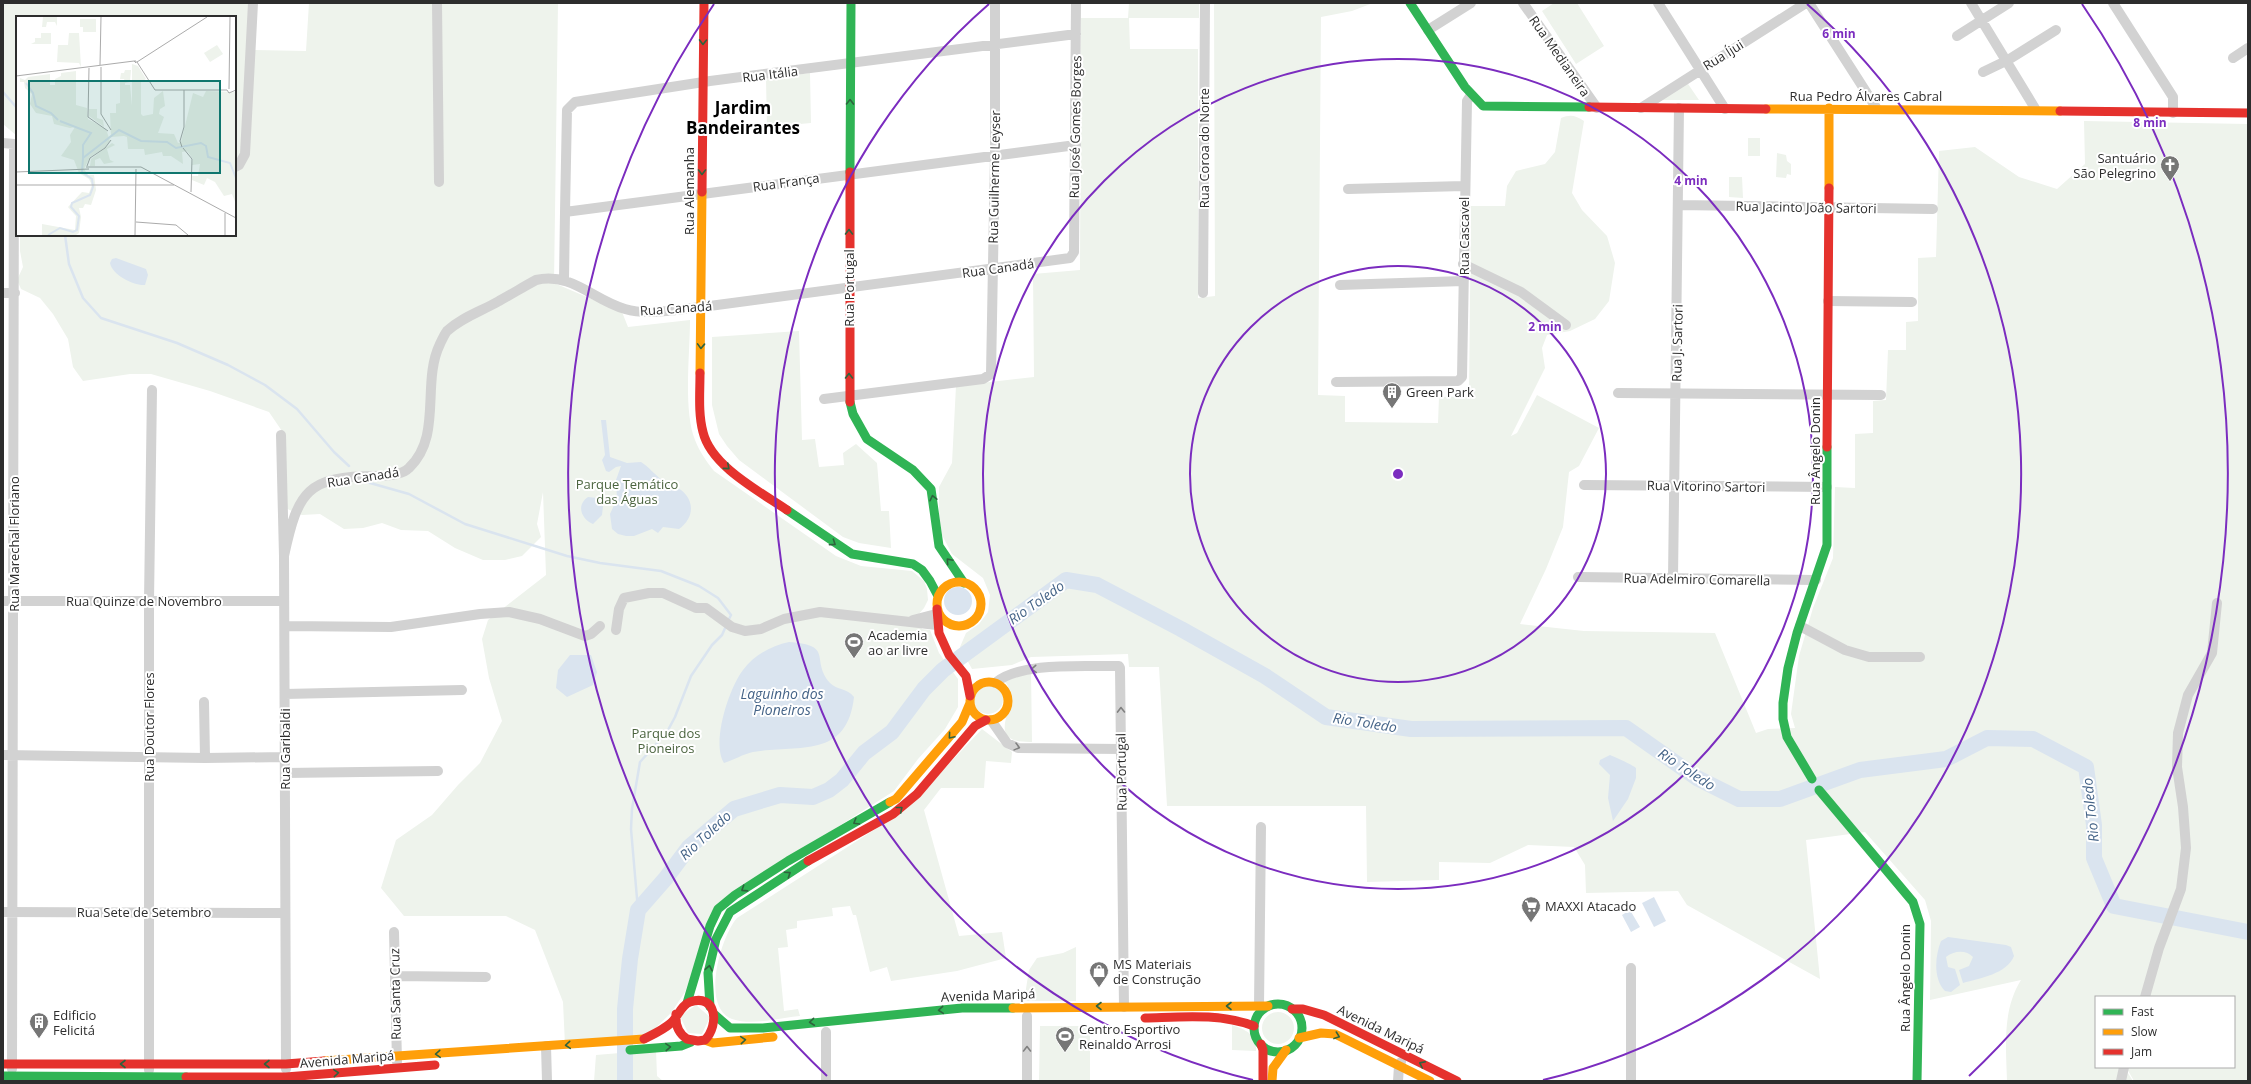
<svg xmlns="http://www.w3.org/2000/svg" width="2251" height="1084" font-family="'Open Sans',sans-serif">
<style>
.green{fill:#eef3ec}
.water{fill:#dae4ef}
.lines{fill:none;stroke-linecap:round;stroke-linejoin:round}
.stream{stroke:#dae4ef;stroke-width:2.5}
.river{stroke:#dae4ef;stroke-width:16}
.street{stroke:#d2d2d2;stroke-width:10}
.fast{stroke:#30b455;stroke-width:9}
.slow{stroke:#ff9f0a;stroke-width:9}
.jam{stroke:#e5322d;stroke-width:9}
.oneway{stroke:#2e633d}
.oneway2{stroke:#808080}
.ring{fill:none;stroke:#7b2cbf;stroke-width:2}
.labels{text-anchor:middle;dominant-baseline:central;stroke-width:4;stroke-linejoin:round;paint-order:stroke}
.street-label{font-size:13px;fill:#2d2d2d;stroke:#fff}
.poi-label{font-size:13px;fill:#2d2d2d;stroke:#fff;text-anchor:start}
.park-label{font-size:13px;fill:#4b643f;stroke:#fff}
.water-label{font-size:14px;font-style:italic;fill:#446387;stroke:#fff}
.district-label{font-size:17px;font-weight:bold;fill:#000;stroke:#fff}
.inset-river{fill:none;stroke:#dae4ef;stroke-width:2}
.inset-road{fill:none;stroke:#ababab;stroke-width:1}
.view{fill:#0f766e;fill-opacity:0.15;stroke:#0f766e;stroke-width:2}
.inset-edge{fill:none;stroke:#2d2d2d;stroke-width:2}
.centre{fill:#7b2cbf;stroke:#fff;stroke-width:2}
.ring-label{font-size:12px;text-anchor:middle;font-weight:bold;fill:#7b2cbf;stroke:#fff;stroke-width:4;stroke-linejoin:round;paint-order:stroke}
</style>
<rect width="100%" height="100%" fill="#fff"/>
<path class="green" d="M3,3H250L248,50L306,51L309,3H558L554,283L622,312L628,327L690,320C690,353 683,410 695,440C699,451 707,462 714,471L836,556L861,566L912,571L924,581L927,589L928,600L924,608L918,615L922,629L930,630L939,653L958,679V707L945,729L918,759L894,791L718,903L685,992L671,1013L644,1039L565,1045L563,1002L535,930L506,916H404L381,888L396,840L432,815L458,785L480,763L502,721L489,678L482,639L488,620L546,575L543,492L537,524L541,537L522,556L505,560H483L455,548L428,531L401,530L382,523L363,528L344,529L320,514L302,515L285,508L284,434L269,412L210,391L151,374H130L83,381L73,367L68,339L53,314L40,298L21,289L17,280L23,267L20,251V235H235V17H17V136L3,124Z
M1129,3H1199V18H1129L1130,49H1198V298L1215,296L1214,3H1373L1352,11L1321,17L1318,395L1345,396V422L1438,423L1439,397L1469,396L1471,206H1505L1507,186L1516,171L1545,164L1555,152L1561,118C1571,114 1576,116 1584,121L1572,193L1582,210L1607,236L1615,263L1609,301L1595,319L1570,331L1547,335L1542,348L1545,368L1511,436L1517,433L1537,395L1599,428L1579,466L1569,472L1563,527L1546,569L1520,624L1584,631L1715,633L1756,733L1768,729L1795,728L1791,714L1799,656L1813,608L1833,558L1835,487L1855,488V434L1873,433V401L1886,400L1888,350H1906V322L1918,321V258L1936,257L1939,151L1975,147L2019,177L2057,189L2085,164L2084,121L2248,124V1081H2134L2126,1067H2234V997H2096V1067H2124L2133,1081H2007C2006,1047 2002,1010 2021,980L1930,1000L1931,921L1925,900L1865,832L1806,840L1820,979L1687,905L1678,891L1586,893L1585,865L1574,847L1528,845L1490,863L1439,862V880L1367,882L1366,806H1167L1159,667H1129L1128,654L1031,657L1012,665L972,669L960,647L966,633L979,624L988,612L990,595L983,578L952,554L942,535L939,515V487L952,463L956,386L1034,377L1033,274L1080,270L1081,18H1128Z
M1554,3H1577L1604,46L1576,64L1542,11Z
M810,73L811,123L767,127L766,79Z
M1686,81L1699,100H1658Z
M1748,138H1760V156H1748Z
M1777,153L1786,155L1787,161L1791,164V175L1787,174L1786,178L1776,177Z
M1729,177H1742L1743,198L1729,197Z
M799,331L802,440L815,439L819,467L844,465L843,453L856,444L877,463L881,511H889L891,548L859,543L843,537L739,460L727,446L719,434L712,405V337Z
M1031,671L1032,742C977,743 1026,702 1004,681Z
M973 699a15 15 0 1 1 30 0a15 15 0 1 1-30 0Z
M982,729L1012,752L1011,763L986,761L984,788H941L924,810L959,936L1002,932L1006,958L957,971L891,981L887,967L870,972L856,915H853L850,906L832,908L833,916L797,921V928L786,930L788,947L778,948L784,1011L798,1009L800,1016C779,1018 752,1026 732,1019C700,1007 721,936 737,918L905,810Z
M1076,947V1001H1024L1029,970L1037,958L1063,953Z
M696,1005L710,1017L702,1034L688,1033L680,1016Z
M1262 1028a16 16 0 1 1 32 0a16 16 0 1 1-32 0Z
M1232,1025C1246,1030 1257,1034 1256,1051L1232,1050Z
M1040,1026H1090V1081H1039Z
M656,1050L657,1076L663,1081H594L596,1055Z"/>
<path class="water" d="M116,258L146,269L148,275L145,285C134,286 112,275 110,263L112,259Z
M601,420H606L610,457L627,463L641,462C649,467 654,474 662,480C668,484 675,486 681,490C696,502 693,519 679,529L663,527L658,533L652,529L634,536H626L618,534L612,529L610,514L617,499L616,480L621,466L616,467L609,472L606,471L602,460L605,455Z
M588,497L597,498L603,506L602,515L593,524C581,519 576,505 588,497Z
M944 601a14 14 0 1 1 28 0a14 14 0 1 1-28 0Z
M789,642C835,645 810,660 830,683C837,690 847,688 854,697C847,760 798,744 753,752C743,754 734,760 724,763C711,743 729,688 743,670C754,655 771,646 789,642Z
M570,655H591L597,672L593,685L567,697L556,688L558,670Z
M1610,755C1615,757 1633,765 1636,768V778L1628,799L1613,821L1608,798L1610,775L1599,764L1600,760Z
M1654,897L1666,921L1654,927L1642,903Z
M1630,910L1640,927L1631,932L1622,915Z
M1948,937L2006,945L2011,947L2014,956C2007,974 1980,978 1963,983L1959,970L1969,966L1973,957C1966,949 1953,951 1946,957L1948,967L1955,969L1960,985L1951,992L1945,991C1933,979 1935,956 1941,941Z"/>
<g class="lines">
<path class="stream" d="M3,92L17,108
M65,235L69,264L83,298L101,318L177,343L228,365L265,385L297,409L334,452L349,466
M363,481L409,494L465,524L567,556L600,563L661,571L699,586L718,598L731,615L728,621
M638,910L631,829L632,809L640,762L667,732L675,717L691,676L712,645L722,635L726,626"/>
<path class="river" d="M625,1081V1009L630,959L638,910L666,878L689,847L734,809L780,795L813,797L829,790L842,780L864,753L892,732L924,689L943,670L1066,580L1097,585L1181,629L1265,676L1326,717L1411,729L1626,728L1697,778L1739,799H1780L1860,770L1946,759L1987,738L2033,739L2086,767L2094,825V858L2114,906L2248,932"/>
<path class="street" d="M437,3L439,182
M1523,3L1597,108
M1658,3L1725,109
M1809,3L1877,109
M1971,3L2036,110
M2113,3L2173,97V113
M1428,30L1471,3
M1957,36L2009,3
M2233,58L2248,48
M1983,72L2008,60L2056,30
M1641,108L1806,3
M3,143L14,144L12,1069
M235,167L239,165L245,154L253,3
M1348,189L1464,186
M1678,205L1933,209
M565,212L567,110L575,102L710,81L1076,34
M1463,264L1521,292L1566,325
M564,280L565,212L1076,145
M1340,285L1463,281
M3,293H15
M1203,293L1205,3
M1828,301L1912,302
M1336,382L1458,381L1462,377L1467,101L1471,95
M1618,393L1881,395
M824,399L983,379L991,374L995,155V3
M281,435L284,556L286,1069
M1584,485L1827,487
M284,556C298,491 307,476 377,476C387,476 402,475 409,468C443,436 421,383 440,344C442,340 444,335 447,331C462,317 482,311 499,301C512,294 523,287 536,280C572,272 593,300 625,309C649,316 678,309 702,307L1070,258L1074,252L1076,3
M1578,577L1816,580
M1673,578L1679,108
M3,601H284
M913,620L936,614
M285,626L391,627L480,614L509,612L540,619L585,636L591,634L600,626
M1800,626L1845,650L1869,657H1920
M616,630L619,609L624,598L649,593H663L696,608H706L732,627L745,631L761,629L784,619L820,612L937,625
M995,683C1021,661 1085,667 1119,666L1120,668L1124,1007
M285,694L462,690
M204,702L205,758
M991,720L1007,743L1018,748L1121,749
M3,755L205,758L285,757
M285,773L438,771
M3,912L285,913
M394,932L397,1062
M1631,968V1081
M395,976L486,977
M2145,997L2159,948L2181,889L2186,848L2183,807L2177,767L2178,733L2188,695L2212,653L2217,603
M1259,1006L1261,827
M1027,1016V1081
M546,1046L547,1081
M149,1070V601L152,390
M826,1081V1032
M1398,1081L1399,1066L1401,1062
M2121,1081L2124,1067"/>
<path class="fast" d="M1410,3L1465,87L1483,106L1589,107
M850,172L851,3
M850,402L853,414L867,439L913,470L931,489L939,546L964,583
M787,510L852,554L913,564L922,570L930,581L938,596
M1812,779L1787,737L1783,719V703L1788,668L1797,633L1827,545V447
M1819,790L1913,902L1920,924L1917,1081
M687,1003L710,926L718,909L735,895L788,861L890,802
M1254 1028a24 24 0 1 1 48 0a24 24 0 1 1-48 0Z
M710,1007L708,973L716,939L730,912L808,861
M715,1015L730,1028H763L962,1008H1013
M630,1050L681,1046L691,1042
M3,1076L186,1077"/>
<path class="slow" d="M1766,109L2060,111
M1829,188V108
M700,373L702,192
M937 604a22 22 0 1 1 44 0a22 22 0 1 1-44 0Z
M970 701a19 19 0 1 1 38 0a19 19 0 1 1-38 0Z
M890,802L896,799L962,722L970,703
M1013,1008L1268,1006
M1299,1038L1321,1033L1335,1034L1430,1081
M705,1040L713,1043L773,1037
M324,1061L644,1039
M1272,1081L1273,1068L1286,1050"/>
<path class="jam" d="M1589,107L1766,109
M2060,111L2248,113
M850,172V402
M702,192L704,3
M700,373C700,393 698,413 703,432C711,466 759,491 787,510
M1827,447L1829,188
M937,609L939,633L949,655L966,676L970,696
M808,861L893,814L917,794L975,726L986,720
M1292,1009H1303L1324,1015L1457,1081
M1145,1018C1182,1017 1219,1013 1254,1026
M644,1039C654,1034 663,1030 671,1023C678,1017 681,1005 690,1002C716,993 720,1024 705,1040L698,1041L687,1039C678,1033 675,1025 676,1014
M1261,1044L1263,1050V1081
M3,1064H286L324,1061
M186,1077H286L435,1065"/>
</g>
<defs><path id="oneway-chevron" d="M-2-3.5L2.5 0L-2 3.5" fill="none" stroke-width="1.6" stroke-linecap="round" stroke-linejoin="round"/></defs>
<g class="oneway">
<use href="#oneway-chevron" transform="translate(703 42) rotate(91)"/>
<use href="#oneway-chevron" transform="translate(850 102) rotate(-89)"/>
<use href="#oneway-chevron" transform="translate(702 172) rotate(90)"/>
<use href="#oneway-chevron" transform="translate(849 232) rotate(-90)"/>
<use href="#oneway-chevron" transform="translate(701 346) rotate(92)"/>
<use href="#oneway-chevron" transform="translate(849 376) rotate(-90)"/>
<use href="#oneway-chevron" transform="translate(727 467) rotate(40)"/>
<use href="#oneway-chevron" transform="translate(933 498) rotate(-103)"/>
<use href="#oneway-chevron" transform="translate(833 543) rotate(34)"/>
<use href="#oneway-chevron" transform="translate(949 561) rotate(-131)"/>
<use href="#oneway-chevron" transform="translate(951 736) rotate(130)"/>
<use href="#oneway-chevron" transform="translate(900 809) rotate(-39)"/>
<use href="#oneway-chevron" transform="translate(856 822) rotate(149)"/>
<use href="#oneway-chevron" transform="translate(788 874) rotate(-34)"/>
<use href="#oneway-chevron" transform="translate(744 889) rotate(147)"/>
<use href="#oneway-chevron" transform="translate(709 968) rotate(-79)"/>
<use href="#oneway-chevron" transform="translate(1099 1006) rotate(180)"/>
<use href="#oneway-chevron" transform="translate(1229 1006) rotate(180)"/>
<use href="#oneway-chevron" transform="translate(941 1010) rotate(175)"/>
<use href="#oneway-chevron" transform="translate(812 1022) rotate(174)"/>
<use href="#oneway-chevron" transform="translate(1337 1036) rotate(20)"/>
<use href="#oneway-chevron" transform="translate(743 1040) rotate(-5)"/>
<use href="#oneway-chevron" transform="translate(568 1045) rotate(175)"/>
<use href="#oneway-chevron" transform="translate(668 1047) rotate(-4)"/>
<use href="#oneway-chevron" transform="translate(438 1054) rotate(176)"/>
<use href="#oneway-chevron" transform="translate(123 1064) rotate(180)"/>
<use href="#oneway-chevron" transform="translate(267 1064) rotate(180)"/>
<use href="#oneway-chevron" transform="translate(1422 1064) rotate(-154)"/>
<use href="#oneway-chevron" transform="translate(336 1073) rotate(-5)"/>
</g>
<g class="oneway2">
<use href="#oneway-chevron" transform="translate(1034 669) rotate(176)"/>
<use href="#oneway-chevron" transform="translate(1121 710) rotate(-91)"/>
<use href="#oneway-chevron" transform="translate(1017 747) rotate(15)"/>
<use href="#oneway-chevron" transform="translate(1027 1049) rotate(-90)"/>
</g>
<g class="ring">
<circle cx="1398" cy="474" r="208"/>
<circle cx="1398" cy="474" r="415"/>
<path d="M1253 1080A623 623 0 0 1 989 4M1807 4A623 623 0 0 1 1543 1080"/>
<path d="M827 1076A830 830 0 0 1 714 4M2082 4A830 830 0 0 1 1969 1076"/>
</g>
<defs>
<symbol id="church-pin" viewBox="-11 -11 22 30"><path d="M0 17L-7.5 6A9.5 9.5 0 1 1 7.5 6Z" fill="#767676" stroke="#fff"/><path d="M-1.2-6h2.4v3.5h3.3v2.4h-3.3V6h-2.4V-.1h-3.3v-2.4h3.3Z" fill="#fff"/></symbol>
<symbol id="building-pin" viewBox="-11 -11 22 30"><path d="M0 17L-7.5 6A9.5 9.5 0 1 1 7.5 6Z" fill="#767676" stroke="#fff"/><path d="M-4-6H4V6H1V3H-1V6H-4ZM-2.5-4.3h1.7v1.8h-1.7ZM.8-4.3h1.7v1.8H.8ZM-2.5-1h1.7V.8h-1.7ZM.8-1h1.7V.8H.8Z" fill="#fff"/></symbol>
<symbol id="stadium-pin" viewBox="-11 -11 22 30"><path d="M0 17L-7.5 6A9.5 9.5 0 1 1 7.5 6Z" fill="#767676" stroke="#fff"/><path d="M0-5a6.5 5 0 1 0 0 10a6.5 5 0 1 0 0-10ZM-3.5-1.8h7v3.6h-7Z" fill="#fff"/></symbol>
<symbol id="supermarket-pin" viewBox="-11 -11 22 30"><path d="M0 17L-7.5 6A9.5 9.5 0 1 1 7.5 6Z" fill="#767676" stroke="#fff"/><path d="M-6-5.5h2.5l.6 2H6L4.5 2H-2.5L-4.4-4H-6ZM-1.5 3.2a1.3 1.3 0 1 0 .1 0ZM3 3.2a1.3 1.3 0 1 0 .1 0Z" fill="#fff"/></symbol>
<symbol id="shop-pin" viewBox="-11 -11 22 30"><path d="M0 17L-7.5 6A9.5 9.5 0 1 1 7.5 6Z" fill="#767676" stroke="#fff"/><path d="M-5-2.5h2.3a2.7 3.5 0 0 1 5.4 0H5L5.5 6h-11ZM-1.5-2.5h3a1.5 2.3 0 0 0-3 0Z" fill="#fff"/></symbol>
</defs>
<g fill-rule="evenodd">
<use href="#church-pin" x="2159" y="154" width="22" height="30"/>
<use href="#building-pin" x="1381" y="381" width="22" height="30"/>
<use href="#stadium-pin" x="843" y="631" width="22" height="30"/>
<use href="#supermarket-pin" x="1520" y="895" width="22" height="30"/>
<use href="#shop-pin" x="1088" y="960" width="22" height="30"/>
<use href="#building-pin" x="28" y="1011" width="22" height="30"/>
<use href="#stadium-pin" x="1054" y="1025" width="22" height="30"/>
</g>
<g class="labels">
<g class="street-label">
<text transform="translate(1723 55) rotate(-32)">Rua Íjui</text>
<text transform="translate(1560 56) rotate(55)">Rua Medianeira</text>
<text transform="translate(770 74) rotate(-7)">Rua Itália</text>
<text x="1866" y="96">Rua Pedro Álvares Cabral</text>
<text transform="translate(1075 127) rotate(-89)">Rua José Gomes Borges</text>
<text transform="translate(1204 148) rotate(-90)">Rua Coroa do Norte</text>
<text transform="translate(994 177) rotate(-89)">Rua Guilherme Leyser</text>
<text transform="translate(786 182) rotate(-8)">Rua França</text>
<text transform="translate(689 191) rotate(-90)">Rua Alemanha</text>
<text transform="translate(1806 207) rotate(1)">Rua Jacinto João Sartori</text>
<text transform="translate(1464 236) rotate(-90)">Rua Cascavel</text>
<text transform="translate(998 268) rotate(-8)">Rua Canadá</text>
<text transform="translate(849 288) rotate(-90)">Rua Portugal</text>
<text transform="translate(676 308) rotate(-4)">Rua Canadá</text>
<text transform="translate(1677 343) rotate(-89)">Rua J. Sartori</text>
<text transform="translate(1815 451) rotate(-90)">Rua Ângelo Donin</text>
<text transform="translate(363 477) rotate(-9)">Rua Canadá</text>
<text transform="translate(1706 486) rotate(1)">Rua Vitorino Sartori</text>
<text transform="translate(14 544) rotate(-90)">Rua Marechal Floriano</text>
<text transform="translate(1697 579) rotate(1)">Rua Adelmiro Comarella</text>
<text x="144" y="601">Rua Quinze de Novembro</text>
<text transform="translate(149 727) rotate(-90)">Rua Doutor Flores</text>
<text transform="translate(285 749) rotate(-90)">Rua Garibaldi</text>
<text transform="translate(1121 772) rotate(-91)">Rua Portugal</text>
<text x="144" y="912">Rua Sete de Setembro</text>
<text transform="translate(1905 978) rotate(-90)">Rua Ângelo Donin</text>
<text transform="translate(395 994) rotate(-91)">Rua Santa Cruz</text>
<text transform="translate(988 995) rotate(-2)">Avenida Maripá</text>
<text transform="translate(1381 1029) rotate(26)">Avenida Maripá</text>
<text transform="translate(347 1059) rotate(-5)">Avenida Maripá</text>
</g>
<g class="poi-label">
<text x="2156" y="158" text-anchor="end">Santuário<tspan x="2156" dy="15">São Pelegrino</tspan></text>
<text x="1406" y="392">Green Park</text>
<text x="868" y="635">Academia<tspan x="868" dy="15">ao ar livre</tspan></text>
<text x="1545" y="906">MAXXI Atacado</text>
<text x="1113" y="964">MS Materiais<tspan x="1113" dy="15">de Construção</tspan></text>
<text x="53" y="1015">Edificio<tspan x="53" dy="15">Felicitá</tspan></text>
<text x="1079" y="1029">Centro Esportivo<tspan x="1079" dy="15">Reinaldo Arrosi</tspan></text>
</g>
<g class="park-label">
<text x="627" y="484">Parque Temático<tspan x="627" dy="15">das Águas</tspan></text>
<text x="666" y="733">Parque dos<tspan x="666" dy="15">Pioneiros</tspan></text>
</g>
<g class="water-label">
<text transform="translate(1036 602) rotate(-35)">Rio Toledo</text>
<text x="782" y="693">Laguinho dos<tspan x="782" dy="16">Pioneiros</tspan></text>
<text transform="translate(1365 722) rotate(9)">Rio Toledo</text>
<text transform="translate(1687 769) rotate(33)">Rio Toledo</text>
<text transform="translate(2090 810) rotate(-96)">Rio Toledo</text>
<text transform="translate(705 835) rotate(-43)">Rio Toledo</text>
</g>
<g class="district-label">
<text x="743" y="107">Jardim<tspan x="743" dy="20">Bandeirantes</tspan></text>
</g>
</g>
<g transform="translate(16 16)">
<rect width="220" height="220" fill="#fff"/>
<path d="M27,1H41V10L39,6H31L30,11H26ZM64,3H80V16H67V11H64ZM25,17H35V28H15L19,26V22H25ZM53,17H63L65,51L63,47L41,46L42,29H52ZM201,29L207,38L194,46L188,37ZM116,48L122,50L130,63L125,66V98L127,100L137,98L138,82L147,75L149,90L144,93L143,98L148,101L142,117L158,118L162,127L165,126L177,77L187,81L190,75L220,76V188L216,178L208,180L199,166L191,162L188,169L176,164V160H182L184,148L176,149L177,143L171,135L166,136L167,148L155,140H147L146,136L129,139L128,133H112L111,121L108,120L95,121L94,97H100V88L104,87V66H109L108,63H104L105,57H108L109,54H115L114,66L109,67V69H114L116,90ZM60,55V89L71,92L72,103L90,113L94,125L89,132L74,141L68,153L72,159H78L80,174L75,189L69,188L67,192H63L65,201L63,217L60,219H26V208L59,214L60,200L52,191L66,176L73,177L76,169L73,163L63,157L58,144L45,140L55,126L54,119L59,111L54,112L38,108L36,100L20,97L14,88L16,78L9,72L8,66H4V62L9,64L12,61L34,58V69H39V63L45,60V57ZM73,93H81V102L87,104L88,111L73,100ZM96,127L99,129L91,133L94,144L98,146L88,148L84,142L79,144V150H74L75,143Z" fill="#eef3ec"/>
<path class="inset-river" d="M10,67L17,77L20,90L35,97L42,104M44,105L75,117L67,129V142M32,219L44,212L57,216L61,214L63,200L55,191L56,187L74,179L77,171L76,163L66,156L67,142L103,114L125,125L151,126L160,132L185,127L190,130L192,141L214,147L220,162"/>
<path class="inset-road" d="M121,46L139,74H211L213,77L220,74M121,46L191,1M84,49L85,1M85,51V98L95,114M73,52L72,101L92,115M0,60L118,45L120,47V45H118M213,73L214,1M166,131L164,125L168,111V74M167,132L176,143L175,176M71,150L74,142L89,132L95,124M70,151H125L220,202M0,156L73,153M0,169H158M120,206L160,209L172,219M119,219L120,153M209,219V197"/>
<path class="view" d="M13,65H204V157H13Z"/>
<rect width="220" height="220" class="inset-edge"/>
</g>
<circle cx="1398" cy="474" r="6" class="centre"/>
<g class="ring-label">
<text x="1839" y="38">6 min</text>
<text x="2150" y="127">8 min</text>
<text x="1691" y="185">4 min</text>
<text x="1545" y="331">2 min</text>
</g>
<rect width="2251" height="1084" fill="none" stroke="#2d2d2d" stroke-width="8"/>
<rect x="2095" y="996" width="140" height="72" fill="#ffffff" stroke="#ababab"/>
<rect x="2103" y="1009" width="20" height="6" fill="#30b455" stroke="#ababab"/>
<text x="2131" y="1016" font-size="12" fill="#2d2d2d">Fast</text>
<rect x="2103" y="1029" width="20" height="6" fill="#ff9f0a" stroke="#ababab"/>
<text x="2131" y="1036" font-size="12" fill="#2d2d2d">Slow</text>
<rect x="2103" y="1049" width="20" height="6" fill="#e5322d" stroke="#ababab"/>
<text x="2131" y="1056" font-size="12" fill="#2d2d2d">Jam</text>
</svg>
